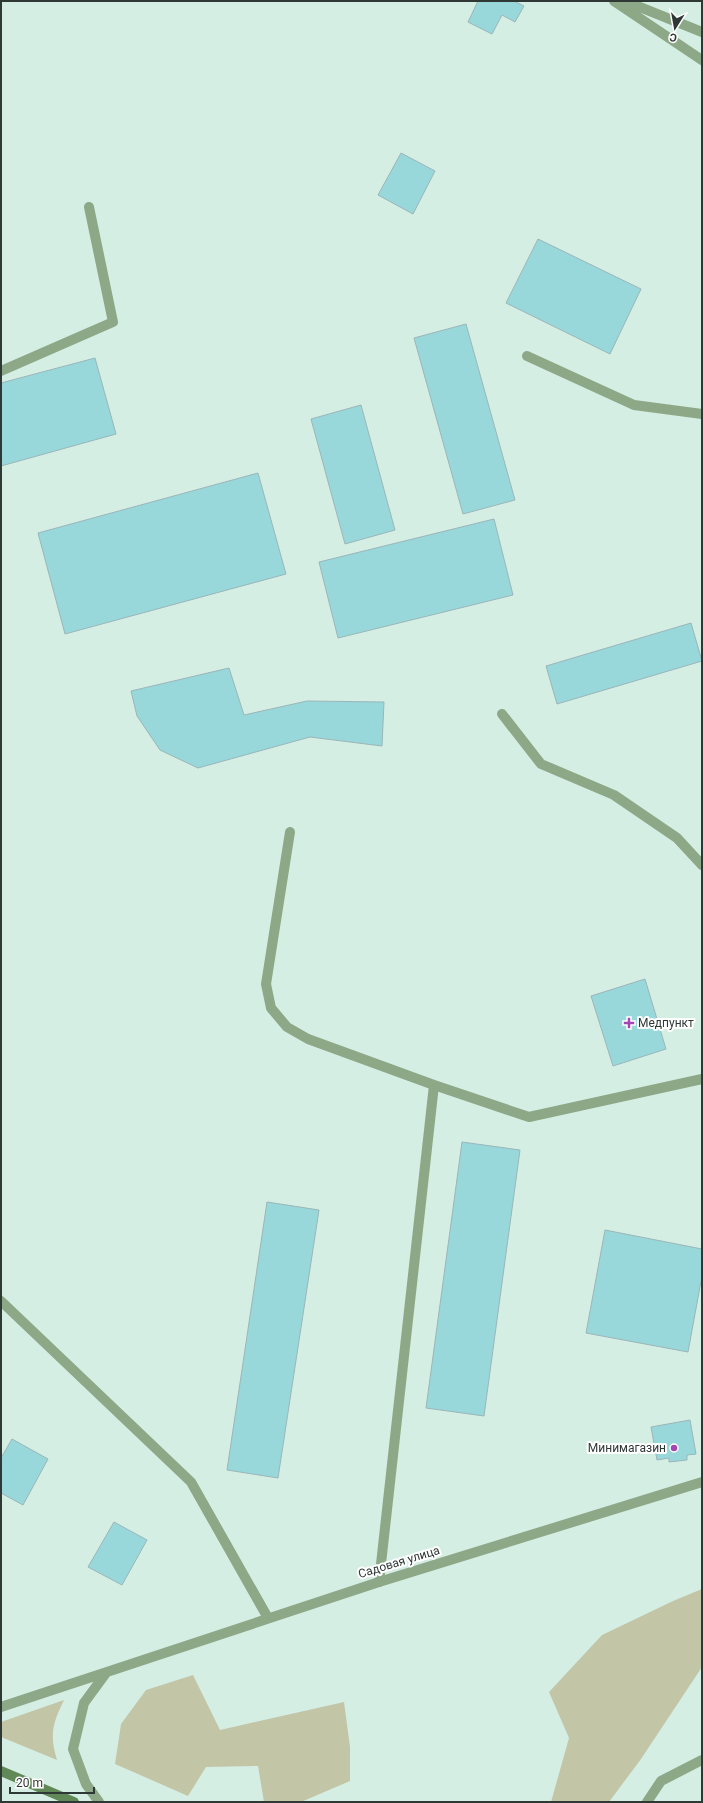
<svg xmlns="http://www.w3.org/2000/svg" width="703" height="1803" font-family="Roboto,sans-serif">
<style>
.green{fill:#c3c5a7}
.building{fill:#98d7da;stroke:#9bb6b8}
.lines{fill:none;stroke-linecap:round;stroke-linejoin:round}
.lane{stroke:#8da887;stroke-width:10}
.street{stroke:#8da887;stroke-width:10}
.secondary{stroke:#618958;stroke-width:10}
.poi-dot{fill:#a248b3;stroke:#fff;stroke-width:1.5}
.labels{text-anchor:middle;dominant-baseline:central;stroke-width:4;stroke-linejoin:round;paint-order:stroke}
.poi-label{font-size:12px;fill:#2e3834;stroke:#fff;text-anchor:start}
.street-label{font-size:12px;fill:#2e3834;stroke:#fff}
</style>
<rect width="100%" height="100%" fill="#d5eee4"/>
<path class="green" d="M702,1589V1667L641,1759L609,1802H551L569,1738L549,1692L602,1635L673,1601Z
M193,1675L220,1730L344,1702L350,1747V1781L301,1802H264L258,1766L206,1767L188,1796L115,1764L121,1724L146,1690Z
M64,1700C53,1723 49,1734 57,1760L1,1737V1722Z"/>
<path class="building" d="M478,1H514L524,6L515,22L502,15L492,34L468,22Z
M401,153L435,171L413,214L378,195Z
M538,239L641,289L610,354L506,303Z
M466,324L515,500L463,514L414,338Z
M95,358L116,434L1,466V383Z
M361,405L395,530L345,544L311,419Z
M258,473L286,574L65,634L38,533Z
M494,519L513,595L338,638L319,562Z
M691,623L702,661L557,704L546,666Z
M229,668L244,715L307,701L384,702L382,746L310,737L198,768L160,750L137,716L131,691Z
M645,979L666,1049L613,1066L591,996Z
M462,1142L520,1150L484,1416L426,1408Z
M267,1202L319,1210L278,1478L227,1470Z
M605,1230L702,1249V1276L688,1352L586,1333Z
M690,1420L696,1454L687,1455V1460L669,1462V1458L657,1460L651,1427Z
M12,1439L48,1459L23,1505L1,1493V1458Z
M114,1522L147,1540L122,1585L88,1567Z"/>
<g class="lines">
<path class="lane" d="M614,1L702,60
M625,1L702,32
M527,356L634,405L702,414
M1,371L113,322L89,207
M502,714L541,764L614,795L677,838L702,865
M290,832L266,984L271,1008L287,1027L308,1039L434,1085
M1,1301L191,1482L268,1618
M379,1582L434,1085L529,1117L702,1079
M647,1802L661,1781L702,1760"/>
<path class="street" d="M1,1707L379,1582L702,1482
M99,1802L86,1784L73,1749L84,1703L106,1673"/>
<path class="secondary" d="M1,1771L74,1802"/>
</g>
<g class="poi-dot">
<path d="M627 1017h4v4h4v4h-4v4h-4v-4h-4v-4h4z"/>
<circle cx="674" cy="1448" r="4"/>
</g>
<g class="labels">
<g class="poi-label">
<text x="638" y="1023">Медпункт</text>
<text x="666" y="1448" text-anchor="end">Минимагазин</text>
</g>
<g class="street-label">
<text transform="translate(399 1562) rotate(-17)">Садовая улица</text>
</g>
</g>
<rect width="703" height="1803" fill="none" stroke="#2e3834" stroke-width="4"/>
<g transform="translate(675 28) rotate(191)" stroke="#ffffff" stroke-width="3" paint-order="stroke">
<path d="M0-3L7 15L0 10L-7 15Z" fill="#2e3834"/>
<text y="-6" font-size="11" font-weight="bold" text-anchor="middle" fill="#2e3834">С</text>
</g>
<path d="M10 1787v6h84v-6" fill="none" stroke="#2e3834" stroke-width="2"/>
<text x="16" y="1787" font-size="12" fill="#2e3834" stroke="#ffffff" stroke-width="3" paint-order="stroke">20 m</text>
</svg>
